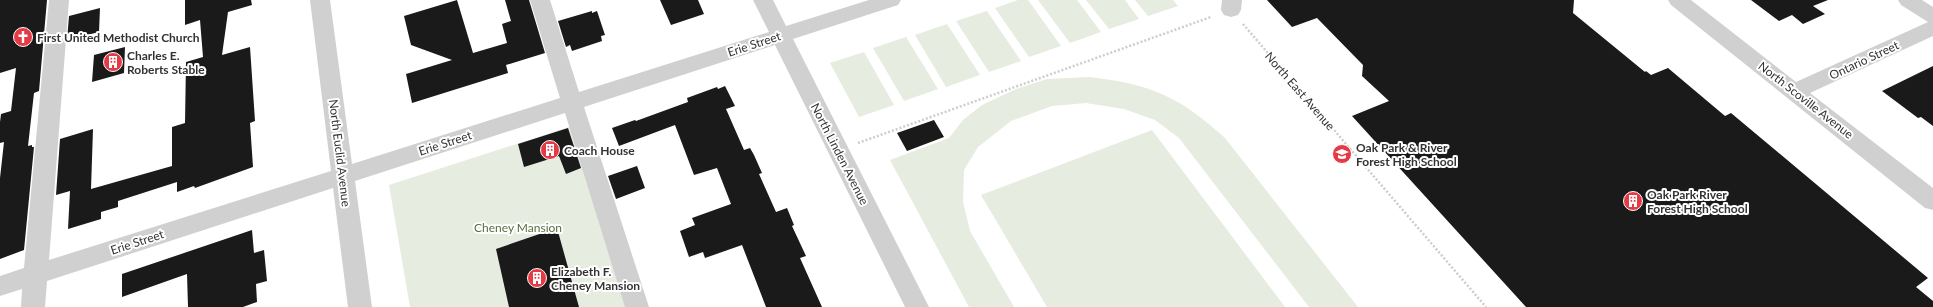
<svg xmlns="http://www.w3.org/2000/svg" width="1933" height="307" font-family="Lato,sans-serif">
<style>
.green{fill:#e6ecdf}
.building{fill:#1a1a1a}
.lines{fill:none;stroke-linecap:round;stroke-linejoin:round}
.path{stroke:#cdcdcd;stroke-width:2.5;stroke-dasharray:2 2;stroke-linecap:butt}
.minor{fill:#d0d0d0;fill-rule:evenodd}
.labels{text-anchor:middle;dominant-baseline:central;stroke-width:4;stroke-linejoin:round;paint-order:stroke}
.poi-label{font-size:12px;font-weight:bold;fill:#333;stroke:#fff;text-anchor:start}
.street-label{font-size:12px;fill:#333;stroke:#fff}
.park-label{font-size:12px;fill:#56703f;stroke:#fff}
</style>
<rect width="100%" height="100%" fill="#fff"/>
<path class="green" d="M1018,0H1028L1061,46L1029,57L995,8Z
M1038,0H1077L1101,32L1070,43Z
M1086,0H1125L1139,19L1109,29Z
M1135,0H1173L1178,6L1148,16Z
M987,11L1021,61L989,72L956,21Z
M947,24L980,75L946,87L915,35Z
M906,37L938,89L904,101L873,48Z
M864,52L894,105L859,117L830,63Z
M1090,77C1151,84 1180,97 1225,138L1358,307H1309L1179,138L1155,120L1124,109L1086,103L1052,106L1011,121L978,147L964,170L963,202L970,231L1014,307H969L890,160L949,138L963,120L982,105L1016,89L1047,79Z
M572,126L626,307H410L389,185Z
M1152,130L1285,307H1047L981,195Z"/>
<path class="building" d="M0,0H47L39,91L34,93L28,146L32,145V147H34L24,250L0,259V178L4,142L0,143V122L1,114L11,111L16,68L0,73Z
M185,0H251L252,5L228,12L222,55L250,47L255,121L250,123L253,167L195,188L194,186L177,192V182L118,201V207L101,212V219L68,229L70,191L56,195L60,139L93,129L91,189L172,166V127L185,123L186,62L203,57L200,20L185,25Z
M457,0L473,53L507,43L502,24L511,21L505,0H529L545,53L506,65L508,73L412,103L406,74L452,60L411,45L404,16Z
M660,0H698L704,14L671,25Z
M1267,0H1574L1573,13L1645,72L1646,71L1651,75L1668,68L1725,116L1731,113L1928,278L1916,287L1933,301V307H1526L1352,116L1389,101L1362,76L1363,65L1317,18L1292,27Z
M1751,0H1828L1813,6L1825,14L1803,24L1792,15L1779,21Z
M100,8L99,32L67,40L69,16Z
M592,11V13L597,11L605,35L601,36L602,41L572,51L570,45L566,47L558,21Z
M125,47L124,73L92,82L94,55Z
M1933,66V126L1921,117L1918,118L1882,91Z
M725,86L735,106L726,109L744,150L750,148L754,155L762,173L759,174L776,212L787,208L794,225L792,226L806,256L800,258L822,307H766L742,245L705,258L703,252L689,257L680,231L695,225L692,218L731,204L717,168L694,175L675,125L619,146L612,128L635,120L636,121L688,102L687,98L717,87L718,89Z
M934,120L944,137L907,151L897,133Z
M568,128L581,168L566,174L559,156L524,167L518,144Z
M637,166L645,188L616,199L608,176Z
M557,228L579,307H509L496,249Z
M252,230L254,253L264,250L267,281L256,284L257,302L243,307H188L187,274L122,297V274Z"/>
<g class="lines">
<path class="path" d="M1243,24L1486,307
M858,143L1211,17"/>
<path class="minor" d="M49,0H69L49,260L331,171L310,0H330L352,164L560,98L530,0H550L579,92L769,32L753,0H773L786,26L869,0H901L898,5L793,39L929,307H905L775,45L584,107L649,307H625L565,113L355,181L372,307H348L333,188L47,281L45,307H21L22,289L0,296V276L24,268Z
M1222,0H1242L1241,10L1238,15L1231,17L1224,15L1221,10Z
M1668,0H1691L1796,82L1928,22L1901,5L1898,0H1922L1933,7V36L1810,93L1933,188V210L1925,208L1671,5Z"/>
</g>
<defs>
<symbol id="church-disc" viewBox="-11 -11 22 22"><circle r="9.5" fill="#e63946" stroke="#fff"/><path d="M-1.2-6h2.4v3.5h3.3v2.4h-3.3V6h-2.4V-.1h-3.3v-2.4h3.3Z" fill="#fff"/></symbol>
<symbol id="building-disc" viewBox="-11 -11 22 22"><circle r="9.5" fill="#e63946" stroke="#fff"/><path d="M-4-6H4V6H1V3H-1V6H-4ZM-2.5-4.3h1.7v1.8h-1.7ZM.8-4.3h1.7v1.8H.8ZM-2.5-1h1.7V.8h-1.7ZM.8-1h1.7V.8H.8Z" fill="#fff"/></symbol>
<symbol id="school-disc" viewBox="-11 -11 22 22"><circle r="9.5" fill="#e63946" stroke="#fff"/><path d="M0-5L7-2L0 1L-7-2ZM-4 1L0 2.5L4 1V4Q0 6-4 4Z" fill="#fff"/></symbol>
</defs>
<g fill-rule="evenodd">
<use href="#church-disc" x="12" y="26" width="22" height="22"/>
<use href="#building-disc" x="102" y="51" width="22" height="22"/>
<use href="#building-disc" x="539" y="139" width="22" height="22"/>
<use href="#school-disc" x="1331" y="143" width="22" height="22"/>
<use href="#building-disc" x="1622" y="190" width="22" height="22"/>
<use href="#building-disc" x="526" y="267" width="22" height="22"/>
</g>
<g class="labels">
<g class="poi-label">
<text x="37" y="37">First United Methodist Church</text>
<text x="127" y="55">Charles E.<tspan x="127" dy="14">Roberts Stable</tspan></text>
<text x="1356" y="147">Oak Park &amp; River<tspan x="1356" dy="14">Forest High School</tspan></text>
<text x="564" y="150">Coach House</text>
<text x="1647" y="194">Oak Park River<tspan x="1647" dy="14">Forest High School</tspan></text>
<text x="551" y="271">Elizabeth F.<tspan x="551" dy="14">Cheney Mansion</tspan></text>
</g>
<g class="street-label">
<text transform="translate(754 44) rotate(-18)">Erie Street</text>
<text transform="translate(1864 60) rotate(-25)">Ontario Street</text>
<text transform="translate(1300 91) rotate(49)">North East Avenue</text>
<text transform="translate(1806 100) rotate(38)">North Scoville Avenue</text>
<text transform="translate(445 143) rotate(-18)">Erie Street</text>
<text transform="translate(340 153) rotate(83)">North Euclid Avenue</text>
<text transform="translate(840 154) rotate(63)">North Linden Avenue</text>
<text transform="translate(137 242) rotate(-18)">Erie Street</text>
</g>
<g class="park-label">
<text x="518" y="227">Cheney Mansion</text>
</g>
</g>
</svg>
